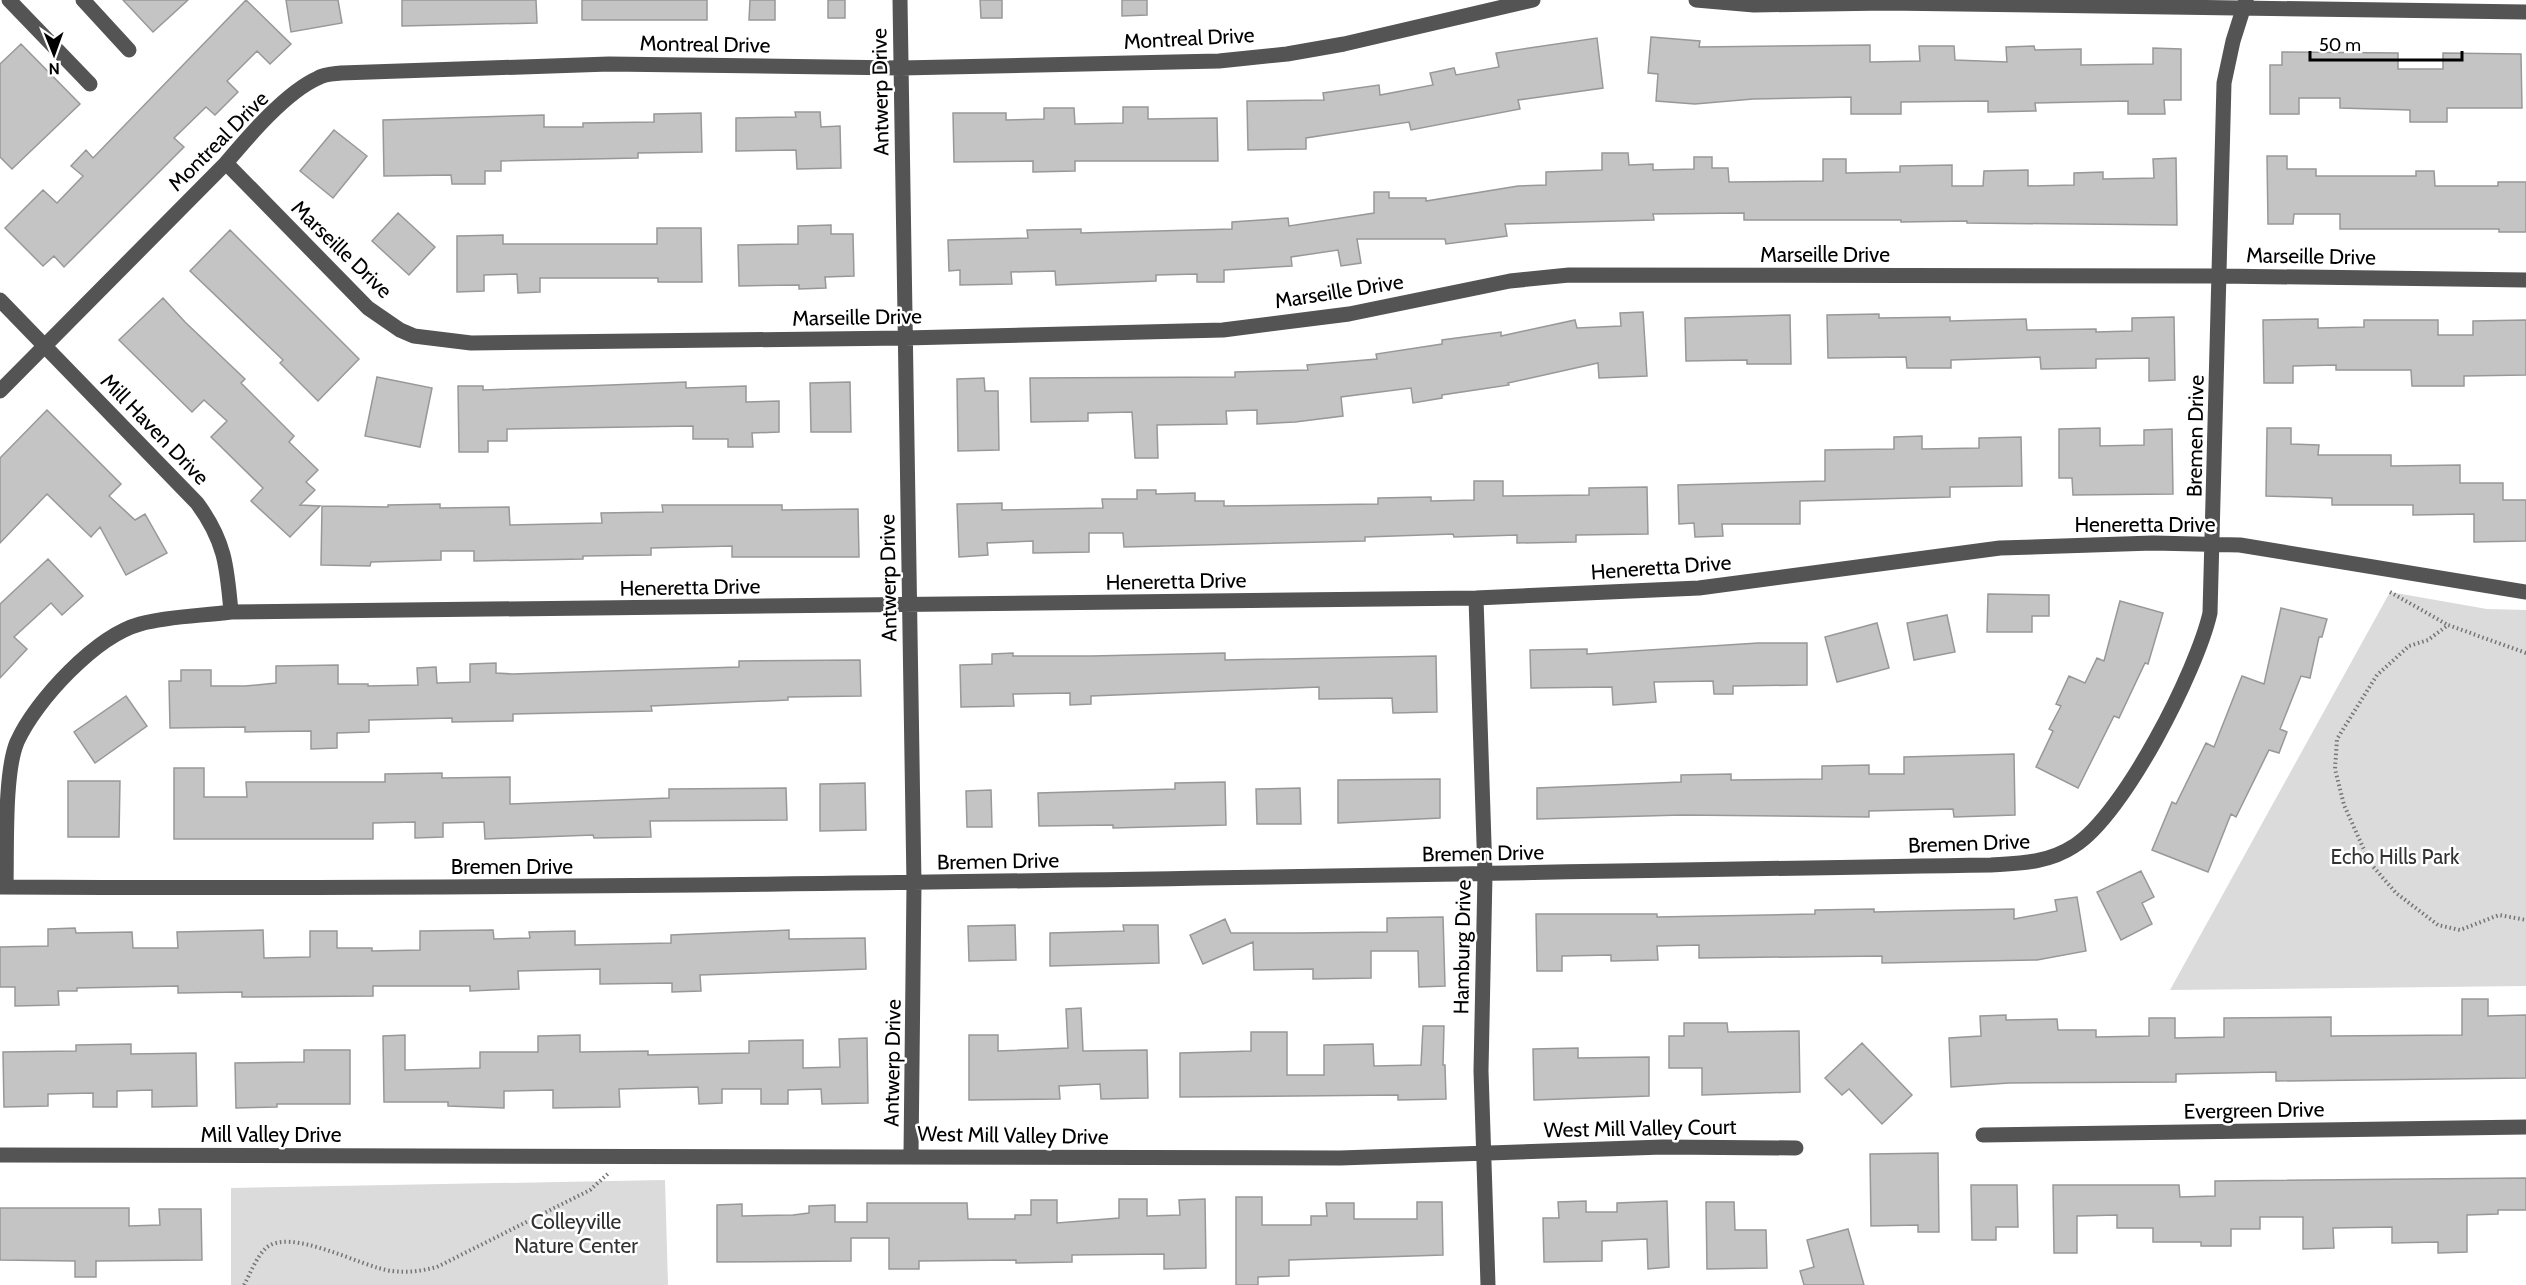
<svg xmlns="http://www.w3.org/2000/svg" width="2526" height="1285" font-family="Cabin,sans-serif">
<style>
.green{fill:#dbdbdb}
.building{fill:#c4c4c4;stroke:#989898;stroke-width:1.5}
.lines{fill:none;stroke-linecap:round;stroke-linejoin:round}
.path{stroke:#767676;stroke-width:4;stroke-dasharray:1.5 3;stroke-linecap:butt}
.minor{stroke:#545454;stroke-width:15}
.labels{text-anchor:middle;dominant-baseline:central;stroke-width:5;stroke-linejoin:round;paint-order:stroke}
.street-label{font-size:21px;fill:#000;stroke:#fff}
.park-label{font-size:21px;fill:#323232;stroke:#fff}
</style>
<rect width="100%" height="100%" fill="#fff"/>
<path class="green" d="M2390,592L2487,609L2526,610V986L2170,990Z
M665,1180L668,1285H231V1188Z"/>
<path class="building" d="M123,0H188L153,32Z
M246,0L291,44L270,64L257,51L227,81L238,92L215,115L206,107L174,138L184,147L64,267L54,256L43,266L5,228L43,190L57,203L83,176L71,166L86,150L93,158Z
M286,0H338L342,23L291,32Z
M402,0H536L537,23L402,26Z
M582,0H707V20H582Z
M750,0H775V20H749Z
M828,0H845V18H828Z
M980,0H1002V18H981Z
M1122,0H1147V15L1122,16Z
M1651,37L1700,41L1699,47L1870,45V62L1920,61L1919,46H1954L1955,60L2007,62L2006,47L2034,46L2035,50L2081,49V65L2153,64V48L2181,49V100H2164L2165,114H2128V101L2035,103L2036,111L1988,112V101L1901,102V114H1851V97L1753,99L1695,104L1656,101L1658,74L1648,73Z
M1597,38L1603,88L1518,100L1520,109L1411,130L1409,122L1306,138V149L1248,150L1247,101L1324,100L1323,93L1379,85L1380,95L1433,85L1430,73L1454,68L1456,75L1499,67L1496,53Z
M21,44L80,104L12,169L0,157V64Z
M2282,52L2398,53V69H2443V53L2521,54L2522,108H2447V122H2410V110L2340,108V98H2299V114H2270V65H2282Z
M1123,107H1148V119L1217,118L1218,161H1075V171L1033,172V161L954,162L953,113H1006V120L1044,119V108H1074L1075,124L1123,123Z
M795,112H820L821,127L840,126L841,168L797,169L796,150L736,151V118L796,117Z
M701,113L702,152L638,153V158L501,161V171H485V184H452L451,175L384,176L383,120L544,115V127H583V123L654,122V114Z
M334,130L367,156L333,198L300,171Z
M1602,153H1628L1629,165L1653,164V170L1694,169V157H1712V168H1728L1729,182L1823,181V159H1846V173L1900,172V166L1952,165V186H1983L1984,171L2028,170V186L2074,185V173L2103,172V179L2154,178L2153,159L2176,158L2177,225L1967,223V221L1901,222V220H1744V213L1653,214L1654,220L1505,224L1507,236L1446,244L1445,239H1357L1361,263L1341,266L1338,250L1291,257L1292,266L1224,270V282H1197V274L1156,275V281L1056,285L1055,271L1011,272L1012,284L960,285V270L949,271L948,240L1028,238L1027,230L1081,229V233L1232,229V222L1288,218L1289,226L1374,213V192H1389V198H1426V201L1518,186L1546,185V172L1602,170Z
M2267,156H2287V169H2316V176H2416V171H2434L2435,186H2498V182H2526V232H2499V229H2340V214H2294L2293,224H2268Z
M398,213L435,247L409,275L372,241Z
M831,225V234H853L854,276L825,277L826,288L799,289V285L739,286L738,245L798,244V226Z
M657,228H701L702,282H658V278H540V292L518,293L517,274L484,275V291L457,292V236L503,235V244H657Z
M230,230L359,359L318,401L280,363L283,360L190,271Z
M163,298L185,322L245,379L241,383L294,436L289,442L318,470L306,482L315,490L300,505L320,506L290,537L251,501L263,488L211,437L227,421L204,400L192,412L119,340Z
M1643,312L1647,376L1599,378L1598,363L1508,383L1509,385L1442,395V398L1413,403L1411,388L1341,397L1343,416L1295,422L1257,424V410L1226,411L1227,424L1157,425L1158,458H1135L1132,412L1088,413V421L1031,422L1030,378L1235,377V372L1308,370L1307,365L1377,359L1376,354L1442,344V340L1501,332V336L1575,320L1577,328L1621,326L1620,313Z
M1879,314V318L1950,317V321L2026,319L2027,330L2096,329V332L2132,331V318L2174,317L2175,380L2149,381V358L2096,359V368L2041,369L2040,357L1951,360V368H1907L1906,357L1828,358L1827,315Z
M1790,315L1791,364H1747V360L1686,361L1685,318Z
M2318,319V328L2364,327V320H2438V335H2473V321L2526,320V375L2464,376V386H2412L2411,370H2336V365L2293,366V383H2264L2263,320Z
M377,377L432,388L420,447L365,436Z
M984,378L985,391H998L999,450L958,451L957,379Z
M686,382V388L746,386V402L779,401V432L752,433L753,447H728V439H693V426L507,429V441H488V452H459L458,386H483V390Z
M850,382L851,432H811L810,383Z
M47,410L121,484L109,496L135,520L145,514L167,553L126,575L100,527L91,537L47,494L0,543V458Z
M2100,428V446L2144,445V430L2172,429L2173,494L2073,495L2072,478H2059V429Z
M2267,428H2291V444L2319,445L2318,455H2391V466L2460,465V483H2503V500H2526V541L2474,542V514L2413,515V505H2332V498L2266,496Z
M1922,436V449L1979,448V438L2021,437L2022,486L1950,487V497L1800,501V524H1722L1723,536L1695,537L1694,523L1679,524L1678,485L1825,481V450L1894,449V437Z
M1474,481H1503V496L1589,495V488L1647,487L1648,534L1576,535V542L1517,543V535L1454,537L1453,534L1365,537V541L1124,547L1123,533H1089V552L1033,553V541L987,543L988,555L959,557L957,504L1002,503V510L1103,508L1102,499H1137V490H1156V494L1195,493V501H1224V506L1378,504V498L1431,497V501L1474,500Z
M440,504V508L509,507L510,525L602,523L601,513L663,512L662,505H782V510L858,509L859,557H732V546L651,548V555L583,556V559L474,561V551H441V560L371,562L370,566L321,565L322,506L388,507V505Z
M48,559L83,596L62,615L51,603L14,637L27,649L0,678V604Z
M1988,594L2049,595V616H2032V632H1987Z
M2120,601L2163,613L2148,664L2145,663L2119,718L2114,716L2078,788L2036,767L2053,731L2049,729L2061,706L2056,704L2069,676L2085,683L2097,658L2104,661Z
M2281,608L2327,619L2322,637H2319L2310,678L2301,676L2280,729L2287,732L2279,753L2269,750L2236,817L2231,814L2208,872L2152,850L2172,802L2176,804L2206,743L2214,747L2242,676L2264,684Z
M1947,615L1955,652L1914,660L1907,623Z
M1877,623L1889,668L1837,682L1825,637Z
M1758,643H1807V685L1733,686V694H1714L1713,681L1654,682L1656,702L1613,705L1612,687L1531,688L1530,650L1587,649V654Z
M1013,653V656H1091L1225,653V660L1436,656L1437,712L1393,713L1392,698L1319,699V687L1091,696V704L1070,705V693L1013,694L1014,706L961,707L960,665L992,664V654Z
M860,660L861,696L788,697V700L651,706L652,711L513,714V721L452,722V718L369,720V732L337,733V748L311,749V731L245,732V727L170,728L169,681H181V670H211V686H245L276,683V666L338,665V684H368V686L418,685L417,668L436,667L437,683L470,682V664L496,663V673L512,674L739,667V661Z
M126,696L147,726L95,763L74,732Z
M2014,754L2015,815L1954,817L1953,809L1869,811V817L1682,815L1537,819V788L1681,782V775L1731,774V780L1822,779V766L1869,765V774H1904V757Z
M174,768H204V797H247L246,782H385V774L442,773V778L510,777V804L669,798V789L786,788L787,820L650,821L651,837L594,838L593,835L485,839L484,822L443,823V837L415,838V822L373,823V839H174Z
M1440,779V818L1338,823V780Z
M68,781H120L119,837H68Z
M1225,782L1226,825L1113,828V825L1039,826L1038,793L1175,789V783Z
M865,783L866,830L820,831V784Z
M1300,788L1301,824H1257L1256,789Z
M991,790L992,827H967L966,791Z
M2141,871L2154,897L2142,903L2152,924L2121,940L2097,892Z
M2077,897L2086,951L2037,960L1882,963V956L1699,958V945L1657,946L1658,960L1611,961V955L1562,956V971H1537L1536,914H1657V917L1815,914V910L1874,909V912L2014,909V919L2057,911L2055,900Z
M1443,917L1445,986L1419,987L1418,951H1371V978L1313,979V969L1254,970L1253,942L1203,964L1190,935L1225,919L1231,933H1297L1387,932V918Z
M1015,925L1016,960L969,961L968,926Z
M1123,925H1158L1159,963L1050,966V933L1124,931Z
M75,928L76,933L132,932L133,948H178L177,932L263,930L264,958L310,957V931H337V948H372V951L420,950V931L493,930L494,939L530,938L529,932L575,931V945L671,943V935L789,930V939L865,938L866,969L700,975L701,991L672,992V983L600,984V969L518,971L519,989L470,991V986H373V996L242,997V992L178,993V986L77,988V991H58L59,1005L15,1006V987H0V947L48,946V929Z
M2462,999H2488V1016L2526,1015V1078L2276,1081V1072L2176,1074V1082L2009,1083L1951,1087L1949,1038L1981,1036L1980,1016L2006,1015V1020L2057,1019L2058,1030H2096V1037L2149,1036V1018H2175V1038L2224,1037V1018L2331,1017V1036L2462,1035Z
M1081,1008L1083,1051L1147,1050L1148,1098L1101,1099L1100,1084L1059,1086L1060,1099L969,1100V1035H998V1051L1068,1048L1066,1009Z
M1684,1023H1727L1728,1032L1799,1031L1800,1092L1702,1095V1068H1669V1036H1684Z
M1423,1026H1444L1443,1065H1445L1446,1099L1398,1100V1095L1180,1097V1053L1251,1051V1032H1287V1075H1324V1045L1373,1044L1374,1066L1421,1065Z
M405,1035V1070L480,1068V1052H538V1036L580,1035V1052L648,1051V1055L749,1053V1041L803,1040V1068L840,1067L839,1039L867,1038L868,1103L822,1104L821,1089L788,1090V1104H761V1089H722V1103L699,1104L698,1087L619,1089L620,1107L553,1108V1090L504,1091V1108L448,1106V1102H384L383,1036Z
M1862,1043L1912,1095L1882,1124L1849,1089L1842,1095L1825,1078Z
M131,1044V1054L196,1053L197,1106L152,1107V1090L117,1091V1107H93V1093L48,1094V1106L4,1107L3,1052L76,1051V1045Z
M1578,1048V1058L1649,1057V1096L1534,1100L1533,1049Z
M304,1050H350V1104H277V1107L236,1108L235,1063L304,1062Z
M1938,1153L1939,1232H1918V1225L1871,1226L1870,1154Z
M2526,1178V1210H2498V1214L2467,1215V1252L2438,1253V1242L2392,1243V1227L2333,1228L2334,1248L2303,1249V1217H2260V1229H2231V1246H2201V1242H2153V1228H2117V1215L2077,1216V1253H2054L2053,1185H2179L2180,1197L2215,1196V1181Z
M1971,1185H2017L2018,1227H1996V1240H1972Z
M1236,1197H1262V1225H1311V1216H1327L1326,1203H1354V1219H1417V1202H1442L1443,1255L1289,1260V1276L1258,1277V1285H1236Z
M1119,1199H1147V1216L1180,1215L1179,1200L1205,1199L1206,1268L1164,1269V1254L1072,1255V1262L1016,1263V1260L919,1261V1269H889V1238H851V1261L717,1262V1205L742,1204V1216L793,1215L809,1213V1206L835,1205V1222H867V1203H967L968,1219H1015V1215H1031V1200H1057V1223L1119,1218Z
M1586,1201V1212H1617V1203L1667,1201L1669,1267L1648,1269L1647,1239L1602,1241V1261L1544,1262L1543,1218H1559L1558,1202Z
M1706,1202H1734L1735,1230H1766L1767,1268L1707,1269Z
M0,1208H129V1226L160,1225L159,1209H201L202,1260L96,1261V1277H75V1261L0,1260Z
M1848,1229L1864,1285H1804L1800,1271L1814,1267L1807,1240Z"/>
<g class="lines">
<path class="path" d="M2390,592L2448,625
M2526,653L2448,625L2428,640L2409,646L2377,675L2337,739L2335,769L2344,805L2370,863L2396,893L2438,925L2460,930L2499,915L2526,920
M244,1285C250,1274 256,1258 265,1249C288,1225 363,1268 392,1271C408,1273 421,1271 437,1267L590,1190L610,1172"/>
<path class="minor" d="M9,0L90,84
M83,0L129,50
M900,0L914,884L911,1155
M1696,0L1754,5L1886,3L2526,12
M226,163L368,308L400,330L414,336L471,343L905,338L1223,330L1349,314L1510,281L1569,275L2220,276L2526,280
M0,300L197,503C225,541 227,566 231,612
M0,391L226,163C248,137 286,92 318,78C324,74 333,74 341,73L609,64L901,68L1219,61L1287,54L1344,44L1533,0
M1476,598L1485,874L1481,1071L1488,1285
M0,887C664,891 1328,875 1991,865C2021,863 2048,863 2074,846C2124,815 2197,670 2210,613L2224,83L2233,41L2246,0
M6,887C7,850 4,773 17,742C36,700 96,636 140,624C169,616 201,616 231,612L1476,598L1699,588L2000,548L2153,543L2240,545L2526,592
M1983,1135L2526,1127
M0,1155L1340,1158L1663,1147L1796,1148"/>
</g>
<g class="labels">
<g class="street-label">
<text transform="translate(1189 38) rotate(-3)">Montreal Drive</text>
<text transform="translate(705 44) rotate(1)">Montreal Drive</text>
<text transform="translate(880 92) rotate(-91)">Antwerp Drive</text>
<text transform="translate(218 141) rotate(-45)">Montreal Drive</text>
<text transform="translate(342 249) rotate(44)">Marseille Drive</text>
<text x="1825" y="254">Marseille Drive</text>
<text transform="translate(2311 256) rotate(1)">Marseille Drive</text>
<text transform="translate(1339 291) rotate(-9)">Marseille Drive</text>
<text transform="translate(857 317) rotate(-1)">Marseille Drive</text>
<text transform="translate(155 429) rotate(46)">Mill Haven Drive</text>
<text transform="translate(2195 436) rotate(-89)">Bremen Drive</text>
<text x="2145" y="524">Heneretta Drive</text>
<text transform="translate(1661 567) rotate(-4)">Heneretta Drive</text>
<text transform="translate(888 578) rotate(-91)">Antwerp Drive</text>
<text transform="translate(1176 581) rotate(-1)">Heneretta Drive</text>
<text transform="translate(690 587) rotate(-1)">Heneretta Drive</text>
<text transform="translate(1969 843) rotate(-2)">Bremen Drive</text>
<text transform="translate(1483 853) rotate(-1)">Bremen Drive</text>
<text transform="translate(998 861) rotate(-1)">Bremen Drive</text>
<text x="512" y="866">Bremen Drive</text>
<text transform="translate(1462 947) rotate(-89)">Hamburg Drive</text>
<text transform="translate(892 1063) rotate(-89)">Antwerp Drive</text>
<text transform="translate(2254 1110) rotate(-1)">Evergreen Drive</text>
<text transform="translate(1640 1128) rotate(-1)">West Mill Valley Court</text>
<text x="271" y="1134">Mill Valley Drive</text>
<text transform="translate(1013 1135) rotate(1)">West Mill Valley Drive</text>
</g>
<g class="park-label">
<text x="2395" y="856">Echo Hills Park</text>
<text x="576" y="1221">Colleyville<tspan x="576" dy="24">Nature Center</tspan></text>
</g>
</g>
<g transform="translate(54 54) rotate(179)" stroke="#ffffff" stroke-width="4.5" paint-order="stroke">
<path d="M0-4.5L10 22L0 15L-10 22Z" fill="#000000"/>
<text y="-9" font-size="16" font-weight="bold" text-anchor="middle" fill="#000000">N</text>
</g>
<path d="M2310 51v9h152v-9" fill="none" stroke="#000000" stroke-width="3"/>
<text x="2319" y="51" font-size="18" fill="#000000" stroke="#ffffff" stroke-width="4.5" paint-order="stroke">50 m</text>
</svg>
